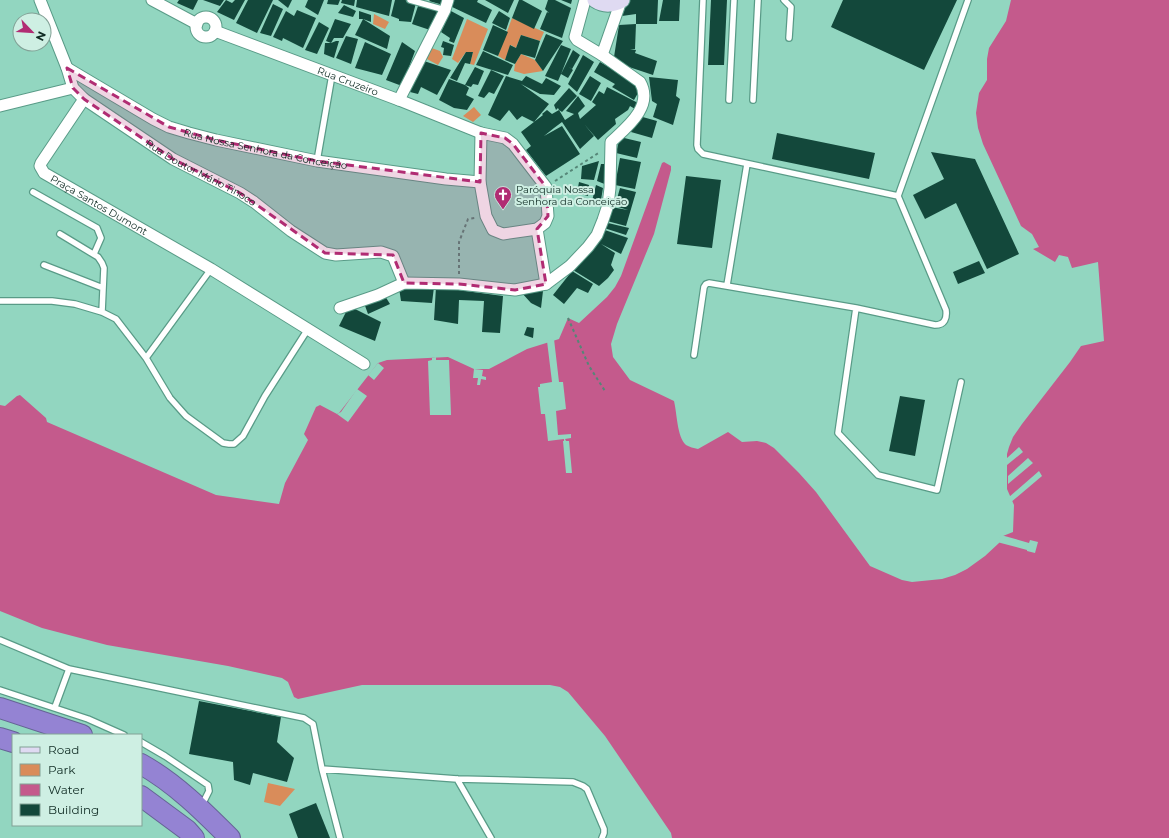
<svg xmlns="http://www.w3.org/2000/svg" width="1169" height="838" font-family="Montserrat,sans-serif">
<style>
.green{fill:#d98c5a}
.water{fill:#c45a8c}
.pier{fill:#92d6c0}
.building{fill:#13483b}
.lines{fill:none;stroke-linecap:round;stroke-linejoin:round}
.lane-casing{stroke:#599b87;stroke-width:8}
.street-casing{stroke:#599b87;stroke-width:13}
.secondary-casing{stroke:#599b87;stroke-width:17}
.highway-casing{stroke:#656495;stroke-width:22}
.path{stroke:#558677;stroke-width:2;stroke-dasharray:3 3;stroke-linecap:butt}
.lane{stroke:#fff;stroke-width:5.5}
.street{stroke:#fff;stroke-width:11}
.secondary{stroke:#dfdaf2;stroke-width:15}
.highway{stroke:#9483d3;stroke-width:20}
.marked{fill:#b12c73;fill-opacity:0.2;stroke:#b12c73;stroke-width:3;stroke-dasharray:8 5;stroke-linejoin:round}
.labels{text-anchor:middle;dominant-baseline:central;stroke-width:4;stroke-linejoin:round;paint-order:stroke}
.street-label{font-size:10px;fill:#0f2b23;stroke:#ceefe3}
.poi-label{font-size:10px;fill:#0f2b23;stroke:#ceefe3;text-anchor:start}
</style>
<rect width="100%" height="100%" fill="#92d6c0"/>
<path class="green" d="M374,14L389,22L385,29L373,24Z
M512,18L544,32L540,41L521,35L516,48L511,45L505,60L498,56Z
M467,19L488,29L474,65L470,64L473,52H466L458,63L452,59Z
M429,47L440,51L443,57L438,65L425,58Z
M521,54L535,60L543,71L524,74L514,71L515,64Z
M474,107L481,115L473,122L463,116Z
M268,783L295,789L280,806L264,802Z"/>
<path class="water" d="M1011,0H1169V838H672L671,833L605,736L568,692L560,687L550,685H362L298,699L294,697L288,682L282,678L228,666L107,645L42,628L0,611V405L5,406L17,396L20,395L46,418L47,422L216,495L279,504L285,483L308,440L304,434L316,407L320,405L337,414L339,413L378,363L387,360L448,357L474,369H489L527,349L559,339L568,318L579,323L607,297L615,287L621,276L662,163L664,162L671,166V170L654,234L617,324L611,344L613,357L630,380L674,401C677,413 677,437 686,445C689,447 694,448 698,449L728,432L742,442L757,441L766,443L774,448L799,473L816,492L870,566L902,580L912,582L942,579L955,575L967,569L985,556L999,543L1003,536L1013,532L1014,505L1007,489V454L1009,447L1013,437L1022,424L1070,362L1081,346L1104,341L1098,262L1072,268L1068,257L1059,255L1055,262L1033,249L1039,247L1032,234L1021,226L983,144L978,128L976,113L979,93L987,80V59L989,48L1006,21Z"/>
<path class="pier" d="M554,339L559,382H563L566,409L556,411L558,435L571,434V438L565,439L566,441H569L572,473H566L563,441H564V439L548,441L545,414H541L538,387H540V384L552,382L547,341Z
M436,357V360H449L451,415H430L428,361L432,360V358Z
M378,363L384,368L374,380L368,375Z
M474,369L483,370L482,376L486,377V380L481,379L480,385H477L478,378H473Z
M357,389L367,396L348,422L337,414L341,412Z
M1019,447L1023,452L1007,465V458Z
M1028,458L1033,463L1008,484V476Z
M1039,471L1042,476L1010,503L1009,497Z
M1001,535L1029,543L1030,540L1038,542L1035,553L1027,551V550L997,542Z"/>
<path class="building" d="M179,0H198L193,10L177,3Z
M203,0H224L220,6Z
M226,0L232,3L235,0H245L234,20L217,12Z
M248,0H273L257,33L236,23Z
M278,0H292L288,8Z
M308,0H324L318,15L305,7Z
M328,0H340L338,5L327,4Z
M342,0H355L354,6L341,3Z
M357,0H392L389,16L356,7Z
M395,0H405L416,3L411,22L399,21V19L391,16Z
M430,0H444L443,5L429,1Z
M452,0H478L477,2L492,10L486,23L450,6Z
M485,0H514L508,13Z
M519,0H522L542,11L534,29L512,18Z
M548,0H555L571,8L562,38L540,29L547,12L549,13L545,9Z
M561,0H572L571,4Z
M628,0H658L657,24H636V14L622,16Z
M663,0H680L679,21H659Z
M711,0H727L724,65H708Z
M843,0H957L924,70L831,27Z
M273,4L283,9L271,36L260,33Z
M344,5L356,11L353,17L338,13Z
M418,6L438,11L430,30L412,24Z
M297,10L316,18L303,48L283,38L282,41L273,37L286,11L294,16Z
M359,11L371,15V22L363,19L390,36L387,49L355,35L363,19H359Z
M451,11L464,18L454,43L449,41L450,38L441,32Z
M499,11L510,18L506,30L492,23Z
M335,19L351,24L343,38H334L331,43L336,41H339L334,58L324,54L325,43H331L326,41Z
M319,22L329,28L317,54L305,50Z
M636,24L635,49H630L636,50L635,53L657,61L653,75L617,63L614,57L619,25Z
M493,25L508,32L498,56L483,50Z
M546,34L563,41L543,71L535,60Z
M521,35L540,41L535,58L521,54L515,64L505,60L510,45L516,48Z
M346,36L358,39L351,64L336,58Z
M443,41L454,45L451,56L443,55L444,48L441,47Z
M365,42L391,54L382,75L355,68Z
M402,42L415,51L402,86L386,80Z
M561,45L571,49L561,74L573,50L580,55L572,69L568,66L573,70L568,78L561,74L558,81L545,76Z
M483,51L513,65L508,75L476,65Z
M466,52H473L470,64L465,63L457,81L450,78Z
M583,55L594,62L577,92L568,84Z
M421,60L451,70L437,95L421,87L418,94L410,92L411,85Z
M600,62L642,86L634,100L612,87L615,84L594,72Z
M475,67L484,71L478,85L473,84L471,87L465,85L469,88L466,95L474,99L467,110L454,108L439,100L449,79L465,85Z
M491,70L504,76L494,94L489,92L484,98L478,96Z
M506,76L522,81L526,76L542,84L546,78L561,86L554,95L540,94L521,84L549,104L534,122L522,116L517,120L509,110L500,121L488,115Z
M590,76L601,83L591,101L579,94Z
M649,77L678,80L676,96L680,99L673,125L653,117L657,104L652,101Z
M607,87L638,103L635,109L630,106L628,110L615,119L616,124L598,140L584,124L594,136L580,149L562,122L554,128L544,136L562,126L580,154L546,176L526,150L531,146L521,132L543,115L542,114L547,110L552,114L559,110L558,108L556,110L554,105L569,88L577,96L562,112L559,110L565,120L574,114L566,111L578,96L585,106L578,113L580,119L596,105L592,102L599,91L604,94Z
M639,116L657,121L652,138L631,132L634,124L637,125Z
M777,133L875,153L869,179L772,159Z
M620,137L641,142L637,158L616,153Z
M931,152L975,159L1019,254L987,269L956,203L925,219L913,195L944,179Z
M620,158L641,162L635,189L615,185Z
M599,161L594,180L581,179L582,166Z
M601,164H607V185L597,181Z
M686,176L721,180L712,248L677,244Z
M579,182L589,185L588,196L577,193Z
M596,185L603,188L601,200L592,201Z
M620,188L636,192L626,226L607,221L611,207L628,210L615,206Z
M608,223L629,228L626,235L604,228Z
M602,229L628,238L621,254L601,244L615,253L611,265L614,270L608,278L599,286L573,270Z
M979,261L985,273L958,284L953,272Z
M572,271L593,284L588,293L577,288L564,304L553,295Z
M434,287L432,303L401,301L399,288Z
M436,287L503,296L500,333L482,332L484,301L459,300L458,324L434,320Z
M543,291L541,308L531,303L521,292Z
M385,296L390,304L368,314L364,303Z
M349,306L381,322L375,341L339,326Z
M527,327L534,328L533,338L524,335Z
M900,396L925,400L915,456L889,451Z
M199,701L281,717L277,742L294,758L287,782L253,773L250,785L234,780L233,762L189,754Z
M316,803L330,838H298L289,814Z"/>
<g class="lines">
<defs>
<path id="lane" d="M410,0L445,10
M703,0L697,145L698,149L703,154L898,196
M784,0L791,7L789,38
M729,100L734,0
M753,100L758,0
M317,161L332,75
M33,192L97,228L101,238L94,254
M60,234L98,257L102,263L104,268L102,312
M44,265L103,288
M727,285L747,164
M0,301H52L75,304L102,312L116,319L146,358L170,398L186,416L223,443L229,444H234L243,436L265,396L308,329
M856,308L838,433L878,475L937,490L961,382
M694,355L704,287L706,284L709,283L856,308L935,325C945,325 947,318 946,310L898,196L968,0
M146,358L211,269
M0,640L69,669L304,718L313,724L322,769L457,779L573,782L583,786L587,789L604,829V833L602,838
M0,690L88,719L124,735
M55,707L69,669
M141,742L165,756L208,785L209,791L202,805
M322,769L340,838
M457,779L491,838"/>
<g id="street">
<path id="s1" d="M40,0L67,68L73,88L84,99L173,159L240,193L254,202L291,231L325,253L336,255L381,252L393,256L404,283"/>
<path d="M152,0L197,24"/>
<path d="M585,0L575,37L577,40L602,55L621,1"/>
<circle cx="206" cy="27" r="10"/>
<path id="s2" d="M215,31L399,100L481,133"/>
<path id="s3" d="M67,68L153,119L169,127L189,133L216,140L317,161L446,179L480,182"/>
<path id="s4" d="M84,99L41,163L40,166L44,173L211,269L364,364"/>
<path d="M399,100L445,10L448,0"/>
<path d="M0,106L73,88"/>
<path d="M481,133L505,138L513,144L546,187L548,216L545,223L537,229L503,234L493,230L486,216L480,182Z"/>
<path d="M537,229L546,284"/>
<path d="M340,308L378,295L404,283L459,284L515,290L546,284L570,266L588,247L597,235L603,220L608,205L610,188L611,142C627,127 654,106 640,82L602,55"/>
</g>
<path id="secondary" d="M595,0C604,6 613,5 622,0"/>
<path id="highway" d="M0,708L82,735
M0,738L13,742
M141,764C175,783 203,811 230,838
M141,796L187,830L194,838"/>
</defs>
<use href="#lane" class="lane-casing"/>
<use href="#street" class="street-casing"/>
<use href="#secondary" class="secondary-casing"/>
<use href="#highway" class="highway-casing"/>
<path class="path" d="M555,181L600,152
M459,274V242L468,219L475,218
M568,318L589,366L605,391"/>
<use href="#lane" class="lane"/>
<use href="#street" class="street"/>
<use href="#secondary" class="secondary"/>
<use href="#highway" class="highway"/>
</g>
<path class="marked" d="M67,68L169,127L216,140L317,161L480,182L481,133L505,138L513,144L546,187L548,216L537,229L546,284L515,290L459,284L404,283L393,255L325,253L240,193L173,159L84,99L73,88Z"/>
<defs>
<symbol id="church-pin" viewBox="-11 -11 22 30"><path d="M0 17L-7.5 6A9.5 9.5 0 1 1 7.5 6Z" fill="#b12c73" stroke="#ceefe3"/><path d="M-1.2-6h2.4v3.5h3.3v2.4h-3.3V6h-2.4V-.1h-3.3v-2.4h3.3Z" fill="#fff"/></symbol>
</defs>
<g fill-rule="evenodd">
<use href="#church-pin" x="493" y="185" width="20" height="27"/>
</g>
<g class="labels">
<g class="street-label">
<text stroke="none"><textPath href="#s2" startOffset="142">Rua Cruzeiro</textPath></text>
<text stroke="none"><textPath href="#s3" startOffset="217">Rua Nossa Senhora da Conceição</textPath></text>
<text stroke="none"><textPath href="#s1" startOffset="248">Rua Doutor Mário Tinoco</textPath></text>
<text stroke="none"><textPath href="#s4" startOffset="152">Praça Santos Dumont</textPath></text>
</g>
<g class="poi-label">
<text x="516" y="189">Paróquia Nossa<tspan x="516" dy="12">Senhora da Conceição</tspan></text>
</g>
</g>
<rect x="12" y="734" width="130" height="92" fill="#ceefe3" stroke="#82a196"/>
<rect x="20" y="747" width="20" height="6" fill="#dfdaf2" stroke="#82a196"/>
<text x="48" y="754" font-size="12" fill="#0f2b23">Road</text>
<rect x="20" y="764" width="20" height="12" fill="#d98c5a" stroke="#82a196"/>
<text x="48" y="774" font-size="12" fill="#0f2b23">Park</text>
<rect x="20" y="784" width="20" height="12" fill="#c45a8c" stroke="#82a196"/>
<text x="48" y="794" font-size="12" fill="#0f2b23">Water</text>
<rect x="20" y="804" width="20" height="12" fill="#13483b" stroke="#82a196"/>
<text x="48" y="814" font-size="12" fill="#0f2b23">Building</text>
<g transform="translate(32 32) rotate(115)"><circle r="19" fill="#ceefe3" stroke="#82a196"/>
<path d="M0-3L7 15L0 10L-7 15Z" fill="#b12c73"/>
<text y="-6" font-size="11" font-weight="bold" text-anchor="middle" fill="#0f2b23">N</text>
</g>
</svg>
